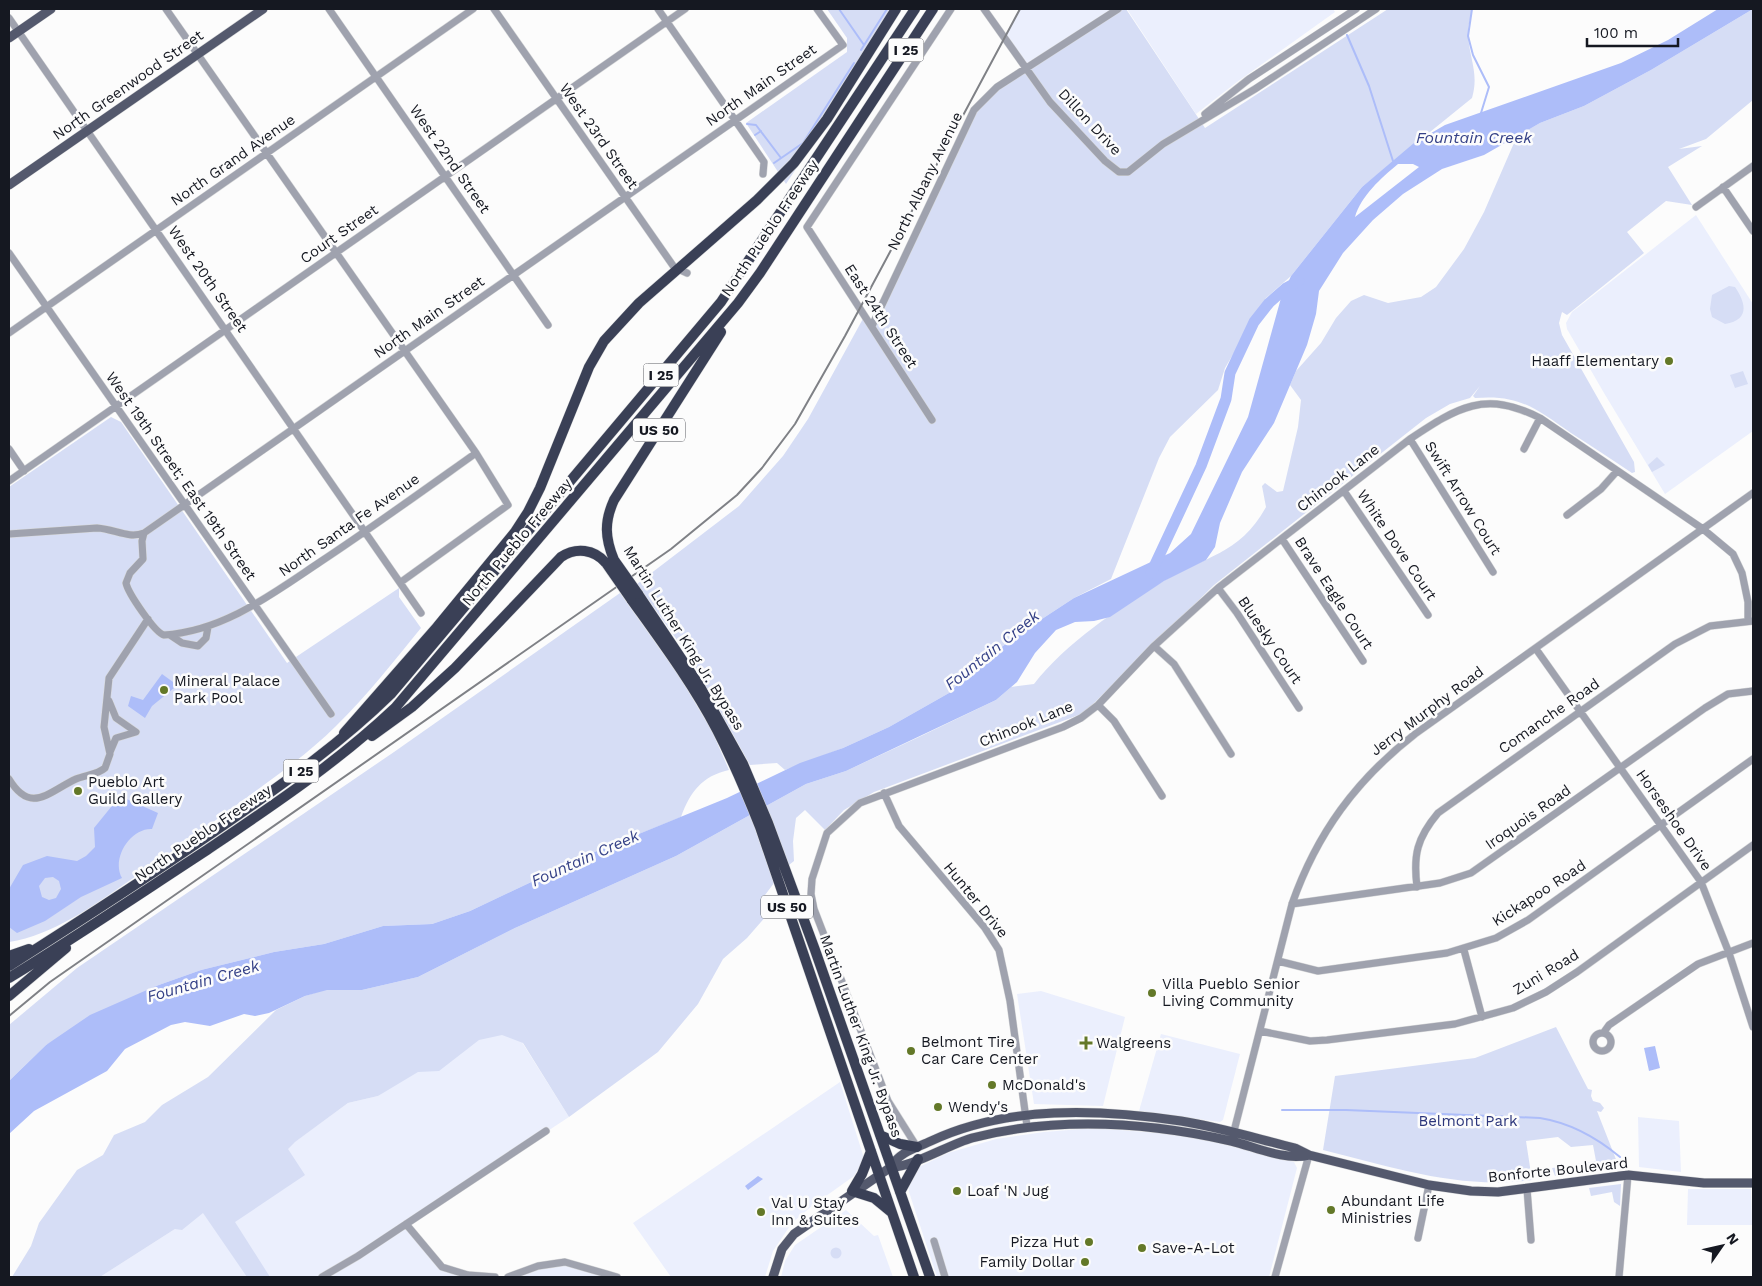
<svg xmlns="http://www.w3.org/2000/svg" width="1762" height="1286" font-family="'Work Sans',sans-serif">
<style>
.built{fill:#ebeffd}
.green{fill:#d6ddf5}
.water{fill:#adbdf9;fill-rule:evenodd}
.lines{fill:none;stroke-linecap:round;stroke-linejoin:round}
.stream{stroke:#adbdf9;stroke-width:2}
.river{stroke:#adbdf9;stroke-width:11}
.minor-casing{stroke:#d7d8d9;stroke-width:8}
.major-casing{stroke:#d7d8d9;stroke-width:10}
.highway-casing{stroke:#d7d8d9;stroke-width:11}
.minor{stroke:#9fa2ae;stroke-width:7}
.major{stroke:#54596d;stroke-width:9}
.highway{stroke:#3a4056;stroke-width:10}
.rail{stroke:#7f8186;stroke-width:2}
.highway-bridge-casing{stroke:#d7d8d9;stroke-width:11;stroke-linecap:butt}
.highway-bridge{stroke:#3a4056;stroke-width:10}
.poi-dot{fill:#637828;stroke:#fcfcfc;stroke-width:2}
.labels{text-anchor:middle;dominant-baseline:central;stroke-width:5;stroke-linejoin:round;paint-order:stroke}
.shield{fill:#fcfcfc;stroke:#5a5c63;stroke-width:1}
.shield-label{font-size:14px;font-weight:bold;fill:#151821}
.street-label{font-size:15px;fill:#151821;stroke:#fcfcfc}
.poi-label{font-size:15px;fill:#151821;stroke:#fcfcfc;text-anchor:start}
.park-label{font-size:15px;fill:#2c367b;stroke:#fcfcfc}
.water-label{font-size:16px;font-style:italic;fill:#354187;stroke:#fcfcfc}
</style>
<rect width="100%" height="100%" fill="#fcfcfc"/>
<path class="built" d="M1020,9H1118L1027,70L1005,37Z
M1127,9H1333L1335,12L1237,82L1196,114Z
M1696,215L1753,304V431L1665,494L1604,393L1567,329L1566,323L1572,312Z
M1041,991L1125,1017L1103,1106L1034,1104L1017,994Z
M501,1009L569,1117L406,1224L442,1267L495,1277H100L175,1229L348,1103L378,1096Z
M1161,1034L1240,1054L1223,1120L1220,1122L1139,1111Z
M840,1082L863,1155V1161L854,1176L812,1206L792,1223L773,1251L765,1277H671L633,1223Z
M1638,1117L1679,1121L1681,1172L1639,1167Z
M1094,1128L1171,1134L1202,1139L1294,1162L1297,1168L1269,1277H937L909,1192L908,1182L919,1167L948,1153L996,1139L1044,1132Z
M1688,1189H1751L1752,1225H1687Z
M846,1210L874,1236L878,1235L893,1277H781L785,1261L795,1245Z
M565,1262L617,1277H508Z"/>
<path class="green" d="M827,9H901L786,184L746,123L847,52V38Z
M1118,9H1126L1205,128L1388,9H1472C1471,17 1467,28 1468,36C1470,60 1479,74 1472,98L1362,187L1291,276L1266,298L1225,368L1218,390L1170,437L1159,458L1111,579L1074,598L1019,634L975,667L949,693L889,727L843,748L785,770L777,763L750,765L692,661L637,584L739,506L783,456L808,419L865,315L871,325L974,110L997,87Z
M1753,9V100L1706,139L1679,149L1702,146L1668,167L1692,205L1666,201L1627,232L1644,253L1567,315L1562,312L1559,323L1562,335L1634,462L1635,472L1632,473C1612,460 1592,446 1571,433C1537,410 1521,394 1475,398L1473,396L1480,386L1470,398L1450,404L1426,418L1214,585L1084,713L874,792L844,810L825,830L805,810L796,818L793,841L794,861L789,865L771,821L755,829L774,883L765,895L767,915L747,938L723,959L698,1004L658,1052L569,1117L523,1043L502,1035L479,1040L439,1071L418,1072L378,1096L348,1103L295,1142L288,1149L305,1175L235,1222L270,1277H247L203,1213L182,1230L175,1229L100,1277H12L31,1246L39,1223L77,1170L103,1155L114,1135L145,1122L162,1105L208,1077L276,1010L305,996L327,989L362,990L418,977L515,928L676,856L806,784L846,771L919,737L996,700L1011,687L1034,684C1065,644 1118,608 1162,582C1204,556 1240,555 1266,507L1262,486L1265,483L1277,492L1283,491L1298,427L1301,400L1290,385L1296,371L1321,343L1336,318L1351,301L1364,295L1388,303L1421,297L1436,287L1464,249L1484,212L1517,136L1540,123L1584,106L1651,70Z
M1729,286L1735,287C1746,303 1750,320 1725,324L1712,317L1710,309L1712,295Z
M1743,371L1748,384L1735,388L1730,375Z
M111,417L121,422L287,663L399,588V597L421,628C393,662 367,696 336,726C306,756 269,781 235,806C200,832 165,856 129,881C93,906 53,935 9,942V487Z
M1657,457L1665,465L1652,472L1648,465Z
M620,593L679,676L712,731L729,770C702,776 690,792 681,817L597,851L470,911L432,924L383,926L324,944L274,952L201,970L156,986L46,1045L9,1081V1025L77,968L394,752Z
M1556,1027L1588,1089L1592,1090L1591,1096L1593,1101L1600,1103L1604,1108L1601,1112L1597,1111L1619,1167L1577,1173V1164L1596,1161L1593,1145L1571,1147L1558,1137L1526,1141L1532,1180C1460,1190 1392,1167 1323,1150L1335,1076L1475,1058Z
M1568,1166L1570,1174L1555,1176L1552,1168Z
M1621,1184L1620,1206L1614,1202L1612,1192L1591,1196L1589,1188Z
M830.5 1253a5.5 5.5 0 1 1 11 0a5.5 5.5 0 1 1-11 0Z"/>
<path class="water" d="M1718,9H1753L1651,70L1584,106L1540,123L1484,155L1442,169L1403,194L1373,220L1343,253L1319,291L1316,314L1307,345L1274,423L1242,472L1220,523L1215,547L1206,560L1164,581L1110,617L1094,621L1075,622L1056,630L1035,653L1017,682L996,700L846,771L806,784L676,856L515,928L418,977L362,990H327L305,996L269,1013L255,1016L244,1014L210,1026L185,1022L171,1025L125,1049L107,1071L34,1111L9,1134V1081L46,1045L90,1015L156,986L201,970L274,952L324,944L383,926L432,924L470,911L597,851L727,798L800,763L843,748L889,727L949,693L975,667L1019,634L1074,598L1170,553L1191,534L1248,417L1281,298L1291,276L1362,187L1414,143L1445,125L1621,63L1668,40ZM1398,164H1413L1419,167L1355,217C1361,196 1381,178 1398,164Z
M162,674L173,682L174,688L152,706L145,718L128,706L131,696L143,700Z
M120,796L158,813L152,829C130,828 111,859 122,878L81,897L45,921L17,933L9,927V889L23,865L47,856L77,861L86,856L95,847L94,828ZM53,877L59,881L61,889L56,898L49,900L42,897L39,886L45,878Z
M1655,1046L1660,1068L1649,1071L1644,1048Z
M758,1176L763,1179L748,1190L745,1186Z"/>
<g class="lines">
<path class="stream" d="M839,9L864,45
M1472,9L1468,36L1473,55L1489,87L1481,113
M1347,35L1369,86L1393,161
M861,50L887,9
M747,124L756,125L781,158
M755,135L761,131
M774,163L803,143L854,63
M1282,1110H1346L1540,1118C1571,1123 1596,1137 1620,1157"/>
<path class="river" d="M1151,573L1201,466L1226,399L1230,373L1254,322L1269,303L1286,288L1299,281"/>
<defs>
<path id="minor" d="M166,9L476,453L508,505L401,582
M329,9L548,325
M494,9L674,267L687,273
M658,9L764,162L763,174
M984,9L1050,102L1105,161L1119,172H1128L1163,144L1255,89L1376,9
M9,18L421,613
M1205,114L1249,79L1356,9
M1723,187L1753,231
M1696,207L1753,166
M9,253L331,714
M872,326L974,110L997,87L1118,9
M9,333L473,9
M932,420L807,227L951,9
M1410,439L1493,572
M9,449L24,471
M1524,449L1540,418
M9,481L685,9
M1344,491L1428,615
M1567,515L1601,489L1617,471
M144,533L142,541L143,559L130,573L126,583C128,593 155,633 164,635C224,631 272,594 320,562C373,527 424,490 476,453
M9,534L97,528C115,529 128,539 144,533L843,45L817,9
M1282,539L1363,661
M1218,588L1237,613L1299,708
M170,635L182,643L198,646L206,638L208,627
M1154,646L1174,664L1231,754
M1536,649L1701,882L1729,953L1753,1027
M109,701L116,718L136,732L116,738L110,752
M1098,705L1114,721L1162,796
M9,779C31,815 48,792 76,779C85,775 97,775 105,768L110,754L104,727L109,678L148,619
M884,793L899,826L985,928L999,950L1010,1001L1027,1126
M1417,887C1413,855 1417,838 1438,813L1675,644L1710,626L1753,621
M1292,904L1440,883L1471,873L1705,708L1728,694L1753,691
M1464,950L1482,1017
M1278,961L1318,971L1447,953L1496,938L1528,920L1753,759
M1260,1031L1310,1041L1327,1040L1455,1024L1513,1008L1546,992L1577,972L1753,845
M1604,1032L1609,1025L1698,964L1753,943
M1593 1042a9 9 0 1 1 18 0a9 9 0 1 1-18 0Z
M1233,1135L1292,904C1317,833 1356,780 1415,734L1753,493
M917,1147L888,1101L814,909L811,894L812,879L827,833L860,803L1063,727L1081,718L1098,705L1154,646L1218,588L1410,439C1458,407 1485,390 1540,418L1703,529L1733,554L1742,573L1748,602V621
M1527,1189L1531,1240
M406,1224L442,1267L468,1275L495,1277
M1418,1238L1429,1185
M934,1241L945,1277
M322,1277L358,1256L546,1131
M508,1277L538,1266L565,1262L617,1277
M1275,1277L1309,1155
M1619,1277L1628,1175"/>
<path id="major" d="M9,38L51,9
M9,185L263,9
M891,1167C908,1169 950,1144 972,1138C1010,1128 1049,1124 1088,1124C1134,1124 1187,1131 1231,1141C1256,1147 1284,1161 1309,1155
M773,1277L782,1249L794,1234L891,1167C899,1152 916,1148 931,1141C1008,1105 1099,1109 1181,1121C1219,1127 1258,1139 1295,1148L1309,1155L1429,1185L1471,1191L1498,1192L1628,1175L1704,1183H1753"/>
<path id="highway" d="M614,560C605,538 604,522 614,500L721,332
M638,594L699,685L743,764L768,823L815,950L930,1277
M631,599C661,641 693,684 717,730C733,761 747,794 760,827L914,1277
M344,733L437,627L515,532L528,512L540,488L589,367L604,341L639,303L757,200L794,163L827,119L896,9
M372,736L412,707L455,668L561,557C576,547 594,549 606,563
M9,956L29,949
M9,966C80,921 151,875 221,827C281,785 339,745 391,694L721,302L915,9
M9,978C76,937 141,893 207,850C272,806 338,762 395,708L738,303L760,273L933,9
M9,996L66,948
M880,1135L900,1144L917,1147
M871,1151L862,1174L852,1191L874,1198L891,1212
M900,1192L918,1159"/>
</defs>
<use href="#minor" class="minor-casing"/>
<use href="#major" class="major-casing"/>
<use href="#highway" class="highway-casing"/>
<use href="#minor" class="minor"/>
<use href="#major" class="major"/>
<use href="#highway" class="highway"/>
<path class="rail" d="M9,1016L50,982L671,549L737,495L762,468L795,424L845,336L1020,9"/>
<defs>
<path id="highway-bridge" d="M614,560L638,594
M606,563L631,599"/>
</defs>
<use href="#highway-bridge" class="highway-bridge-casing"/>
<use href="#highway-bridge" class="highway-bridge"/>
</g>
<g class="poi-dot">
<circle cx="1669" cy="361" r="5"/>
<circle cx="164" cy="690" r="5"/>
<circle cx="78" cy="791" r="5"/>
<circle cx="1152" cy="993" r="5"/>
<path d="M1083.5 1035.5h5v5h5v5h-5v5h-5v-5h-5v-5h5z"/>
<circle cx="911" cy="1051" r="5"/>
<circle cx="992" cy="1085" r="5"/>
<circle cx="938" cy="1107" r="5"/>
<circle cx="957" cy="1191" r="5"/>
<circle cx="1331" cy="1210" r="5"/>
<circle cx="761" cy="1212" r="5"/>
<circle cx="1089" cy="1242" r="5"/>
<circle cx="1142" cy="1248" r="5"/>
<circle cx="1085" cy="1262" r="5"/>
</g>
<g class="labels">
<g class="shield">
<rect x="888.5" y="38.5" width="35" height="23" rx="4"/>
<rect x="643.5" y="363.5" width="35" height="23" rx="4"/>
<rect x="633" y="418.5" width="52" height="23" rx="4"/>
<rect x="283.5" y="759.5" width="35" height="23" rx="4"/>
<rect x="761" y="895.5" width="52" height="23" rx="4"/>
</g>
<g class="shield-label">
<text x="906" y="50">I 25</text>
<text x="661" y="375">I 25</text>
<text x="659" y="430">US 50</text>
<text x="301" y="771">I 25</text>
<text x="787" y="907">US 50</text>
</g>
<g class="street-label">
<text transform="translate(128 85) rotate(-35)">North Greenwood Street</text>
<text transform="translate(761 85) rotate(-35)">North Main Street</text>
<text transform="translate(1090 122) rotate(47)">Dillon Drive</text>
<text transform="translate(599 136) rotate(55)">West 23rd Street</text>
<text transform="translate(450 159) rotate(55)">West 22nd Street</text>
<text transform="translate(233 160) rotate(-35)">North Grand Avenue</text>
<text transform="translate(925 181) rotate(-64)">North Albany Avenue</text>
<text transform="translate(770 228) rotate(-56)">North Pueblo Freeway</text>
<text transform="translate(339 234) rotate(-35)">Court Street</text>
<text transform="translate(208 279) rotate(55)">West 20th Street</text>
<text transform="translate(881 316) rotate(57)">East 24th Street</text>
<text transform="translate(429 317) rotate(-35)">North Main Street</text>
<text transform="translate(181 476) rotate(55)">West 19th Street; East 19th Street</text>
<text transform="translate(1338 478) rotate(-38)">Chinook Lane</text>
<text transform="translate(1463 498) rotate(58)">Swift Arrow Court</text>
<text transform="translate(349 525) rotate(-35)">North Santa Fe Avenue</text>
<text transform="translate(517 542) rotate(-50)">North Pueblo Freeway</text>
<text transform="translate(1397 545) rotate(56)">White Dove Court</text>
<text transform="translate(1334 593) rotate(57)">Brave Eagle Court</text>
<text transform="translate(684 638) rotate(58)">Martin Luther King Jr. Bypass</text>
<text transform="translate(1270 640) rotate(56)">Bluesky Court</text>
<text transform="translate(1427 711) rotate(-37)">Jerry Murphy Road</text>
<text transform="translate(1549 716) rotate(-35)">Comanche Road</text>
<text transform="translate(1026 724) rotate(-22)">Chinook Lane</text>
<text transform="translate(1528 817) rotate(-35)">Iroquois Road</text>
<text transform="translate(1674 820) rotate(55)">Horseshoe Drive</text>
<text transform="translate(203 833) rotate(-34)">North Pueblo Freeway</text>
<text transform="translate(1539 893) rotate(-33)">Kickapoo Road</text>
<text transform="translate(976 900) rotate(51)">Hunter Drive</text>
<text transform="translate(1546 972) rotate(-31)">Zuni Road</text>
<text transform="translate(861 1036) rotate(70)">Martin Luther King Jr. Bypass</text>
<text transform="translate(1558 1170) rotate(-6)">Bonforte Boulevard</text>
</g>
<g class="poi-label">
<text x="1659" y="361" text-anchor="end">Haaff Elementary</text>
<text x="174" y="681">Mineral Palace<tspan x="174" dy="17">Park Pool</tspan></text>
<text x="88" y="782">Pueblo Art<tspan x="88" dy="17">Guild Gallery</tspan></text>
<text x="1162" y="984">Villa Pueblo Senior<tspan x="1162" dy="17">Living Community</tspan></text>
<text x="921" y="1042">Belmont Tire<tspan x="921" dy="17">Car Care Center</tspan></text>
<text x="1096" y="1043">Walgreens</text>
<text x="1002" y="1085">McDonald's</text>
<text x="948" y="1107">Wendy's</text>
<text x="967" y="1191">Loaf 'N Jug</text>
<text x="1341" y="1201">Abundant Life<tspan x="1341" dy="17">Ministries</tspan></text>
<text x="771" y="1203">Val U Stay<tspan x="771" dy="17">Inn &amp; Suites</tspan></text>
<text x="1079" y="1242" text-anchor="end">Pizza Hut</text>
<text x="1152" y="1248">Save-A-Lot</text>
<text x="1075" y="1262" text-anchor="end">Family Dollar</text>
</g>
<g class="park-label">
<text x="1468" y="1121">Belmont Park</text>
</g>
<g class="water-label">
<text x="1474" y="137">Fountain Creek</text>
<text transform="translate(992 650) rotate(-39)">Fountain Creek</text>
<text transform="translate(585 858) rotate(-24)">Fountain Creek</text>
<text transform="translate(203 981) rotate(-16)">Fountain Creek</text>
</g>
</g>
<rect width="1762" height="1286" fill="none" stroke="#151821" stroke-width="20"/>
<g transform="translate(1722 1246) rotate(56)" stroke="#fcfcfc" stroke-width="4" paint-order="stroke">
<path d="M0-4L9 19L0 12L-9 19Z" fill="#151821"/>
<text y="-8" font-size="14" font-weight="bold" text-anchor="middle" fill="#151821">N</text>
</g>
<path d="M1587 38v8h91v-8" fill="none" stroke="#151821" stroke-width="2.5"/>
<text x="1594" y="38" font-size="15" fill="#151821" stroke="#fcfcfc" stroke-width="4" paint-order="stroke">100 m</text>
</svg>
